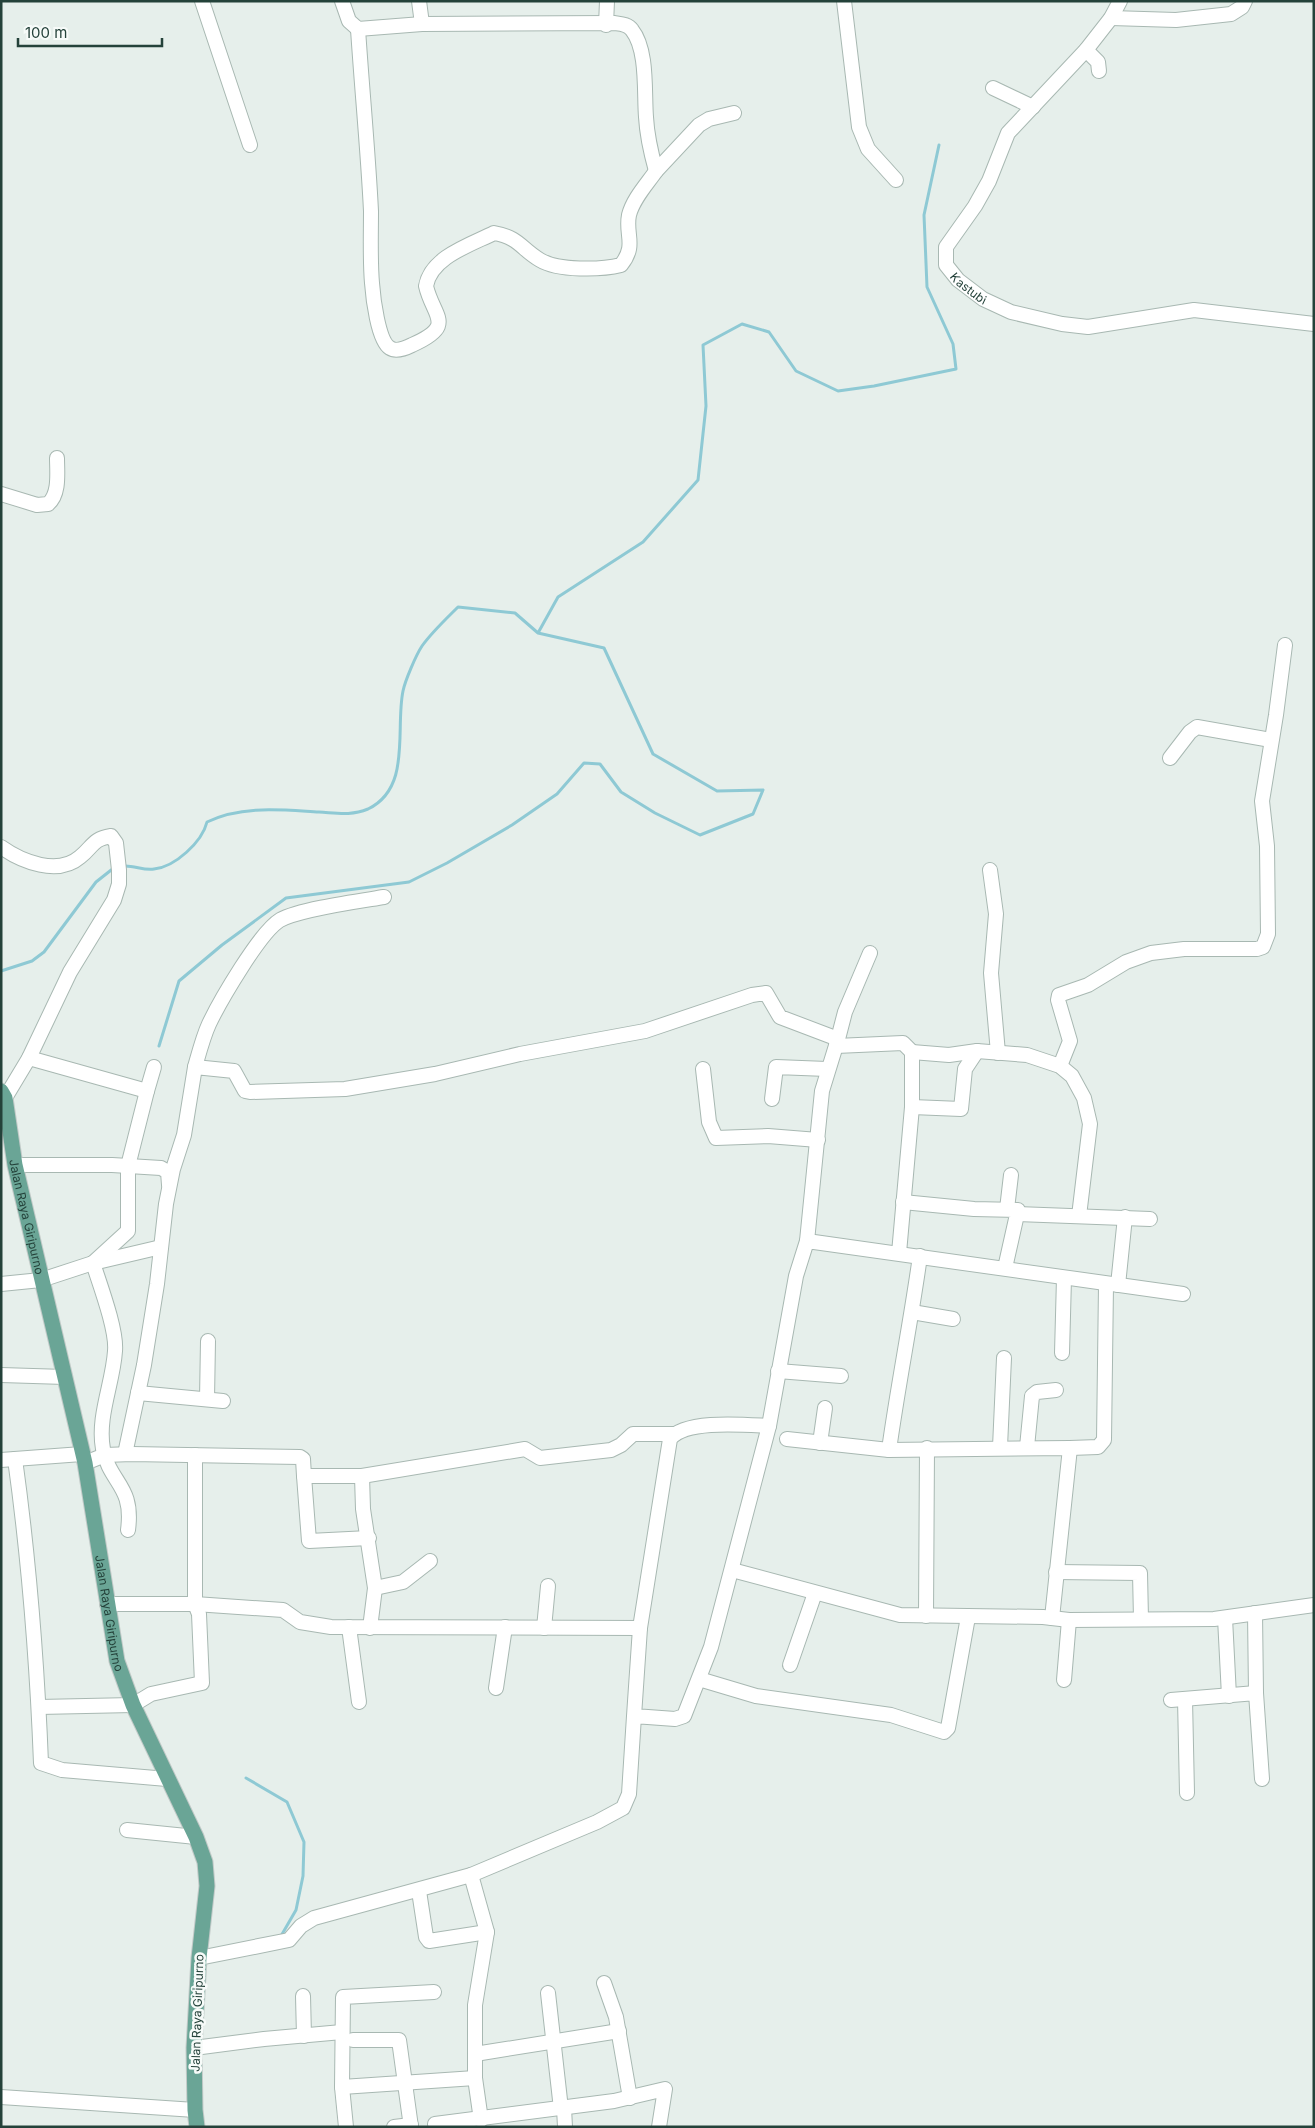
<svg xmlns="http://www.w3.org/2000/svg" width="1315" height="2128" font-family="Inter,sans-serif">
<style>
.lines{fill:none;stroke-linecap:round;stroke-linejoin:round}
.stream{stroke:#8ec9d4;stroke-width:3}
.minor-casing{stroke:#a8b8b2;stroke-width:16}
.major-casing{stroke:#c2cac8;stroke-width:17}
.minor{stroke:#fff;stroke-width:14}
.major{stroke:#6aa596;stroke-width:15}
.labels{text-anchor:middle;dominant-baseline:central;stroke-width:5;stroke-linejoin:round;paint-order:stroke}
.street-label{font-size:12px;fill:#24423a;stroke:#f7fbf9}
</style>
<rect width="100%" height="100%" fill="#e6efeb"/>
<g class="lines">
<path class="stream" d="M123,866C134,865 144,871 154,869C175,867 202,842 207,822C242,805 282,810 319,812C337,813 351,816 368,809C412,788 395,729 403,691C405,681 416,655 422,646C432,632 446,619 458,607L515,613L538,633
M1,971L32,961L44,952L96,882L115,867
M159,1046L179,981L222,945L286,898L409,882L447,863L512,825L557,794L584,763L600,764L621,792L655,813L700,835L753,814L763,790L717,791L653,754L604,648L538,633L558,597L643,542L698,480L706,406L703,345L742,324L769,332L796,371L838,391L874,386L956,369L953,344L927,287L924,215L939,145
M246,1778L287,1802L304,1842L303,1876L296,1910L281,1936"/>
<defs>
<g id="minor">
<path d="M202,1L250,145"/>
<path d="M342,1L349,21L358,29L422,24L614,23C621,24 628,24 632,30C648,50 644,93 646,117C647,136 651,153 656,171L699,125L709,119L734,113"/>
<path d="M419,1L422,24"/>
<path d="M844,1L859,127L868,149L896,180"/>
<path id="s1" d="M1120,1L1111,18L1086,50L1008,133L989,181L975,206L946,247V265L958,280L983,299L1011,312L1062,324L1088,327L1194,310L1314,324"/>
<path d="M1111,18L1176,20L1231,14L1242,7L1245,1"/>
<path d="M606,25L607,1"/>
<path d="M358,29C362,90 368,151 371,211C371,235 370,260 372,283C373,297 378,341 390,348C396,352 406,348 412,345C457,325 433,317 426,286C431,257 470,245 494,233C520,238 520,248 540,260C558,271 601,270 621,265C637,245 625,235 629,215C633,199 647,184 656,171"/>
<path d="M1086,50L1098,62L1099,71"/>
<path d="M993,88L1033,107"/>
<path d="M1,494L37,505L48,504C60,494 57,472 57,458"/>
<path d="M1170,758L1190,732L1197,727L1271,740"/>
<path d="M1,847C22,862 58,876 80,857C93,847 92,839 111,836L116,843L119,870V884L114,900L70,972L29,1058L5,1098"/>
<path d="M990,870L996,914L991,973L998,1053"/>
<path d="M838,1039L845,1012L870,953"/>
<path d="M836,1046L903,1043L912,1052V1107L899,1253"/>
<path d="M912,1052L949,1055L977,1051L1027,1055L1060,1066L1072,1076L1084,1098L1090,1124L1079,1216"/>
<path d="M29,1058L147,1091L128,1166V1231L93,1263C100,1285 117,1330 115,1351C113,1383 97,1417 103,1449C110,1484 134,1485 128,1530"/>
<path d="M1060,1066L1070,1041L1058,1000L1059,995L1088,985L1126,962L1151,953L1184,949H1257L1263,947L1268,934L1267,846L1262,801L1276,715L1285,645"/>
<path d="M195,1067C199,1053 203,1037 209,1024C220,1001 260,932 280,920C300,909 360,901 384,897"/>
<path d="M703,1069L709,1122L716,1138L768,1136L818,1140"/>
<path d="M147,1091L154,1067"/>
<path d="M772,1099L776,1067L827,1069"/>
<path d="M912,1107L961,1109L965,1069L977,1051"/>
<path d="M15,1165H112L161,1168L168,1172L169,1185"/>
<path d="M903,1202L974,1209L1018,1210L1005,1268"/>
<path d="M1007,1209L1011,1175"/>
<path d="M1017,1214L1150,1219"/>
<path d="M1,1284L41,1280L93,1263L161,1247"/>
<path d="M1118,1285L1125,1217"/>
<path d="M912,1312L953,1319"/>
<path d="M1062,1353L1064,1278"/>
<path d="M778,1371L841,1376"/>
<path d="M1,1375L65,1377"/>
<path d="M138,1393L223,1401"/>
<path d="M207,1399L208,1341"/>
<path d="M769,1426L796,1276L807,1241C933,1258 1058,1277 1183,1294"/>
<path d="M787,1439L889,1450L1070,1448L1052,1618"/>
<path d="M820,1443L825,1408"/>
<path d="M1000,1447L1004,1358"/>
<path d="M1027,1447L1032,1396L1037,1392L1056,1390"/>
<path d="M1070,1448L1098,1447L1104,1440L1106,1285"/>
<path d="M889,1450C898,1385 911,1321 920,1256"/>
<path d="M125,1454L144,1365L157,1284L166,1204L173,1169L184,1135L195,1067L234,1071L245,1091L250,1092L345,1089L435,1074L520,1054L645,1031L752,995L766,993L780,1017L838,1039L822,1091L807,1241"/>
<path d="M15,1459C29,1560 37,1661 41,1763L62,1770L167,1779"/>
<path d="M1,1460L82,1454"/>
<path d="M85,1463L105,1455L132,1454L300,1457L303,1459L304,1476H362"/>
<path d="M304,1476L309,1541L369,1538"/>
<path d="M732,1570L900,1615L1043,1617L1069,1620L1214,1619L1314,1605"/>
<path d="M1056,1572L1140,1573L1141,1619"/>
<path d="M375,1588L403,1582L430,1561"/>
<path d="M107,1604H195L283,1610L300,1622L331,1627L640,1628"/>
<path d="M1255,1613L1256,1693"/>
<path d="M926,1616L927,1448"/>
<path d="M1225,1618L1229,1696"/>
<path d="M349,1627L359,1702"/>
<path d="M370,1628L375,1588L363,1509L362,1476L525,1449L540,1458L611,1450L621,1445L633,1434H675"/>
<path d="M544,1628L548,1586"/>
<path d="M790,1665L815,1593"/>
<path d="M699,1679L756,1696L891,1715L944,1732L948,1728L968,1617"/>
<path d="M1064,1680L1069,1620"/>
<path d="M496,1688L505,1627"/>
<path d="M1185,1699L1187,1793"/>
<path d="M1171,1700L1256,1693L1262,1779"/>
<path d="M39,1707L133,1705L151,1694L202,1683L199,1614L195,1604V1455"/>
<path d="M127,1830L196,1837"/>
<path d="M471,1875L487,1932L475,2005V2078L481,2120"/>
<path d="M419,1891L426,1937L429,1941L487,1932"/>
<path d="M199,1958L289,1940L301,1926L314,1918L471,1875L597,1822L623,1808L629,1794L634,1716L675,1719L684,1716L711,1647L769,1426C747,1425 685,1419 670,1439L640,1628L634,1716"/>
<path d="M604,1983L616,2017L630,2098"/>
<path d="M434,1992L343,1997L342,2087L475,2078"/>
<path d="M548,1993L561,2109"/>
<path d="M303,1996L304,2036"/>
<path d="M353,2040H399L411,2127"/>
<path d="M194,2048L264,2039L342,2032"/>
<path d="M475,2054L619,2031"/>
<path d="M342,2087L346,2127"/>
<path d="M1,2097L195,2110"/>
<path d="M564,2108L565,2127"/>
<path d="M435,2124L614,2101L665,2089L659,2127"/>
<path d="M394,2127L411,2125"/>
</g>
<g id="major">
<path id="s2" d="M1,1091L5,1098L15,1165L85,1463L117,1661L133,1705L196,1837L205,1862L207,1886L199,1958L194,2048L195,2110L197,2127"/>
</g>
</defs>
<use href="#minor" class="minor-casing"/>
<use href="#major" class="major-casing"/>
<use href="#minor" class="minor"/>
<use href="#major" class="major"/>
</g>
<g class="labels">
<g class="street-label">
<text stroke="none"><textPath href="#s1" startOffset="355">Kastubi</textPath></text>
<text stroke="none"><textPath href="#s2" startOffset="129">Jalan Raya Giripurno</textPath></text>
<text stroke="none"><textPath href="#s2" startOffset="534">Jalan Raya Giripurno</textPath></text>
<text transform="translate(197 2013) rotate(-88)">Jalan Raya Giripurno</text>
</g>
</g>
<rect width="1315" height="2128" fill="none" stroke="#24423a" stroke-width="5"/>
<path d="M18 38v8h144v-8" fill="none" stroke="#24423a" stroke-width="2.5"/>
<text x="25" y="38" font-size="15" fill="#24423a" stroke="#f7fbf9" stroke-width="4" paint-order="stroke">100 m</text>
</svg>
